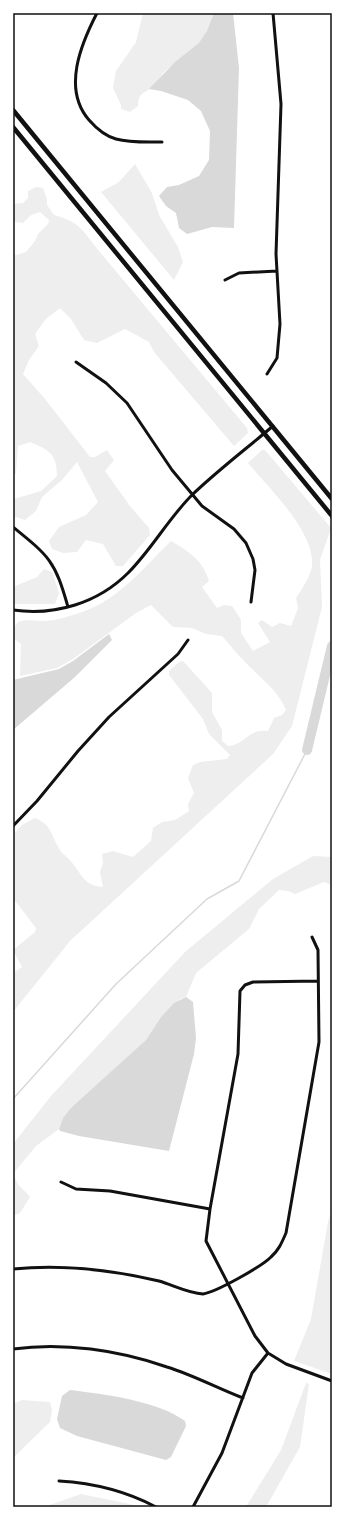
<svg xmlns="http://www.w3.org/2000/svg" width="345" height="1520" font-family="'IBM Plex Sans',sans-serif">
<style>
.green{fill:#eee}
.water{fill:#d9d9d9}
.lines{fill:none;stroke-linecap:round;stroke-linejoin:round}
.stream{stroke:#d9d9d9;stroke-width:1.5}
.river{stroke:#d9d9d9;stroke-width:10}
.minor{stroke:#111;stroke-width:3}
.primary{stroke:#111;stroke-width:4.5}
.neatline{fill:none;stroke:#111;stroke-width:1.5}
</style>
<rect width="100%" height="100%" fill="#fff"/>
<path class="green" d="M143,13H214C210,24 207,35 199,44C189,54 176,61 165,71C160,76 157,84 151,88C142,95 139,92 138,106L130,112L121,109V105L113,88L116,71L136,42Z
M135,164L152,193L159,215L178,247L183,262L174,280L101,192L119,182Z
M36,187L43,188L47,199V205L54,215C76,221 81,227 94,245L247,428L248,433L234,446L154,352L149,342L125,329L97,343L84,340L71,319L60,308L46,319L35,334L39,346L29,360L23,374L45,399L90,457H95L107,450L114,460L105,471L130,506L149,528L150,535L123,566H116L103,544L86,540L77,552L63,553L52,549L49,541L59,527L86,515L98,502L77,462L62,480L42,497L36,511L25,520L13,516L14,499L41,491L57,476C57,454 49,450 30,442L18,446L16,473L13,476V256L26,252L35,241L38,234L48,224L49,220L40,212L31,215L23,223L15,222L13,218V204L23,203L28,198V191Z
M262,450H265L331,528L320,560L322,607L292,726L273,754L70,941L13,1012V973L22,967L13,950L35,932L36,928L13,898V835L22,825L35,818C53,826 50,834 59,848C61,853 66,856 69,859C81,872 83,886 103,887L100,872L103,863L102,854L113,851L133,857L151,841L153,828L162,822L175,820L189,811L188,804L194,793L188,778L193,765L200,762L227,759L230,755L209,734L203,719L169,675V671L179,662L183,661L212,693V712L222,730V741L228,746C247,744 246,729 268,731L274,718L282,715L286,710C278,690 260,678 245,662C237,654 230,645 222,636L206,634L192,628L173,627L151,605L136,613L73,659L57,668L20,676L21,644L13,638C13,615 26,621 43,621C52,621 64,618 73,615C117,603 140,571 171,541C188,551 203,560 209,581L202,587L217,608L224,605L232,606L241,620V633L253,651L270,642L258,623L262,620L272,627L280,623L291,626L298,608L296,598C303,587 314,572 312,559C309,526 268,487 248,463Z
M44,569L52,572L59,593L55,604H13V587L37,577Z
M313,856L332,857V885L324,882L295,894L288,891L279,890L259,909L249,929L196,973L186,997L180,999L161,1017L146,1040L63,1118L59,1129L36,1146L13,1174V1144L51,1096L185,952L273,879Z
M13,1175L18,1184L30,1197L20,1213L13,1216Z
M332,1208V1374L294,1361L311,1319L328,1222Z
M306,1383L309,1384L300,1447L266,1507H246L281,1450Z
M22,1400L50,1402L52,1410L50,1422L13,1458V1404Z
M81,1494L130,1504L137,1507H44Z"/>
<path class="water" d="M214,13H233L239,68L234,228L212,227L187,234L179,228L176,213L166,206L159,196L167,187L179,185L199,176L209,160L210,131L201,111L188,100L161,91L149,89L175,62L199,43L207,31Z
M109,634L112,640L75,677L13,730V680L59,669L73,661Z
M186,997L193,1002L196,1038L194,1054L169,1151L79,1136L60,1131L59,1129L63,1118L71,1108L146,1040L161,1017L174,1003Z
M70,1390C104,1394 158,1401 185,1421L186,1426L171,1457L166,1460L77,1436L60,1428L57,1419L62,1396Z"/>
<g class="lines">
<path class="stream" d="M13,1099L116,984L207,899L239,881L307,750"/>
<path class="river" d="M307,750L332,646"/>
<path class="minor" d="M97,13C81,44 62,89 89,120C96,128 105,136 116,139C130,143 147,142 162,142
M225,280L239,273L277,271
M76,362L106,383L127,403L172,470L202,506L234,529L246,543L253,559L255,570L251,602
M267,374L277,358L280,324L276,254L281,104L273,13
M13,527C50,557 55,561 68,607
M13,610C55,616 98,603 128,573C152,549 168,519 192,495C217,471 246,449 273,426
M13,826L37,801L78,751L109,717L178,654L188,640
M318,981L253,982L245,985L240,991L238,1054L210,1209L206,1241L255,1336L268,1353L286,1364L332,1381
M61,1182L76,1189L110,1191L210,1209
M13,1269C61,1264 112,1270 159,1281C173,1285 188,1293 203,1294C216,1292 261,1267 271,1257C279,1250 282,1242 286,1233L319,1042L318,950L312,937
M13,1349C63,1342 119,1350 167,1367C193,1375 217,1388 243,1398
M59,1481C93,1483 126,1491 156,1507
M193,1507L222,1453L252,1373L268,1353"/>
<path class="primary" d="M13,110L332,499
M13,127L332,516"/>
</g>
<rect width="345" height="1520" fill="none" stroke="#ffffff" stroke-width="28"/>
<rect x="14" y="14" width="317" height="1492" class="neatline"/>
</svg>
